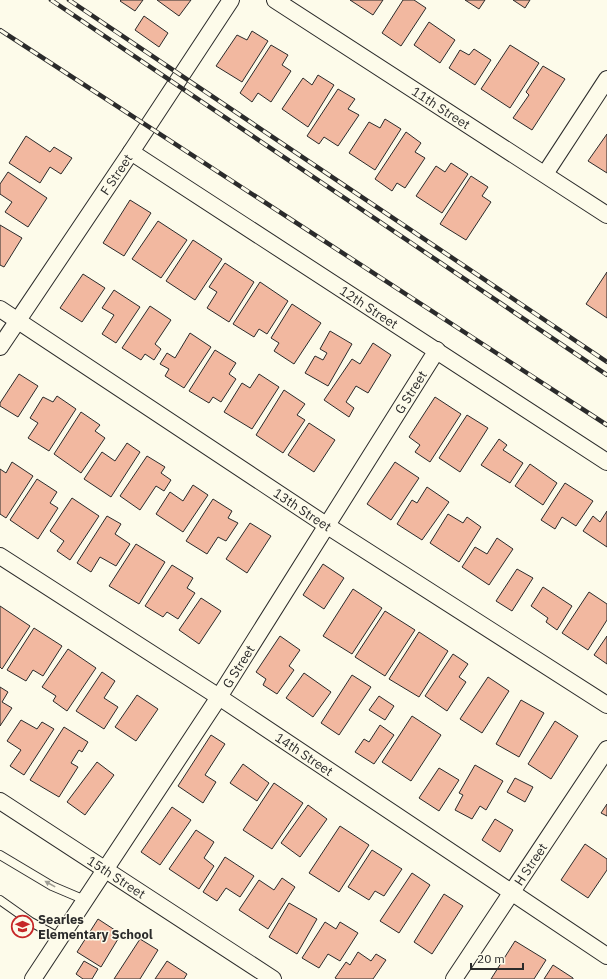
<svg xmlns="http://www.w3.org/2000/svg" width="607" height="979" font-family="'IBM Plex Sans',sans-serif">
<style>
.building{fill:#f2b8a0;stroke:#2b2b2b}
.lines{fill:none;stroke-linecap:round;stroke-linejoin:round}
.service-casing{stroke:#2b2b2b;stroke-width:10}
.minor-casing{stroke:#2b2b2b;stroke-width:18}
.service{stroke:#fdfbea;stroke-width:8}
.minor{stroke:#fdfbea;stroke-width:16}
.rail-casing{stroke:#2b2b2b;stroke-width:4.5}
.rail{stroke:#fdfbea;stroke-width:3;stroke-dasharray:9;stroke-linecap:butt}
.oneway{fill:#9e9d94}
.labels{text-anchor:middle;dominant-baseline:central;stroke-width:3;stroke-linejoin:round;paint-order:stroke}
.street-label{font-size:13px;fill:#2b2b2b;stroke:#fdfbea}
.poi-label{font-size:13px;font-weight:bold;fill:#2b2b2b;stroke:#fdfbea;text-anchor:start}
</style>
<rect width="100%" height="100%" fill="#fdfbea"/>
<path class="building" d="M121,0H143L135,11L120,1Z
M157,0H191L179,16Z
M350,0H383L373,15Z
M403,0H414L426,8L401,46L382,33Z
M465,0H485L479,9Z
M513,0H530L525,8Z
M144,16L168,33L159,47L135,30Z
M429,22L455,40L440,63L414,45Z
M252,31L268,41L242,82L216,66L237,35L247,40Z
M271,45L288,55L282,65L291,71L271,102L258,93L252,102L240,93Z
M510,45L539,63L510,108L481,89Z
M474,49L491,60L475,85L449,68L460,50L469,55Z
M543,66L565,79L532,130L513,118L529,95L526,92Z
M318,75L334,85L308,127L282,109L303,78L312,85Z
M338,89L355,99L348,109L359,115L338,146L324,137L319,144L307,136Z
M385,119L401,129L375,170L349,153L369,122L380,128Z
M406,132L421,143L415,152L425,158L405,188L397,183L392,191L375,179Z
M607,134V173L588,161Z
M26,136L50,152L54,147L72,158L61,174L50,167L40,183L9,163Z
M451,163L468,174L442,213L416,196L436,166L445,172Z
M8,172L47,198L28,227L5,212L12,202L0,194V184Z
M471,176L488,187L482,196L491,202L466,240L440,224Z
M130,200L151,213L124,256L103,243Z
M158,221L187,240L161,278L132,259Z
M0,225L22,238L4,267L0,265Z
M193,240L222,259L195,300L166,281Z
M225,263L254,282L229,322L207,308L217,292L209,287Z
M607,272V318L586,304Z
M83,274L105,288L82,322L60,308Z
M260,282L288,301L267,334L259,329L254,337L233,324Z
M114,290L140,307L116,343L102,334L114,315L102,308Z
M292,304L321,323L294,364L274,351L279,343L271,338Z
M150,306L171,320L155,344L161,349L154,360L145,354L141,360L122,348Z
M330,331L352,344L328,386L305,373L315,356L323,360L327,353L320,349Z
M190,333L211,347L184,388L165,376L169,369L160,364L167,353L175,358Z
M373,343L391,355L368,393L356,386L346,402L354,408L349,417L324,400L352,359L360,364Z
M215,350L236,363L229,374L236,379L221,402L213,397L209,403L189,391Z
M19,374L38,386L18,417L0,406V403Z
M259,374L279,387L252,429L224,412L242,383L250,388Z
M284,390L305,404L297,415L305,420L283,453L256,435Z
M57,396L76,409L49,451L28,438L38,423L30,418L43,397L53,402Z
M435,397L461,414L430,462L415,452L420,445L409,437Z
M81,412L100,425L95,431L105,438L81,473L54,454Z
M467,415L488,428L460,472L439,458Z
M309,423L335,440L314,472L288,455Z
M499,439L507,445L503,450L523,463L510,483L481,465Z
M127,443L140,452L111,497L84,479L102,452L115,461Z
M147,456L165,467L161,473L171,480L164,491L156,486L140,510L120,496Z
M12,462L33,476L6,518L0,514V469L6,473Z
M395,462L419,478L391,520L367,504Z
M530,464L557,483L543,505L515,486Z
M37,479L57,492L50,503L58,508L38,539L10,520Z
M565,483L593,501L576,526L562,517L555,529L541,520Z
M193,485L208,495L183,532L156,514L170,492L183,501Z
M427,487L449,502L422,540L397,524L412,500L417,503Z
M72,498L99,516L70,560L57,551L64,541L50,531Z
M213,499L232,511L228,518L238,523L226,541L218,537L207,554L186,541Z
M607,511V547L583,531L593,516L600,522Z
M448,514L463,523L467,517L481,527L459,562L430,543Z
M107,516L121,524L115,534L130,544L116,566L100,557L91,572L77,563Z
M250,523L271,536L247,573L226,559Z
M497,538L513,549L489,585L462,567L475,547L487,554Z
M136,544L165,562L139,604L109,586Z
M323,564L344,578L324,609L303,595Z
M172,565L193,578L187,588L195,593L178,619L167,612L163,617L145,606Z
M517,569L533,578L512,611L496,601Z
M543,587L572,606L557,630L546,622L548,618L531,606Z
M353,589L382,608L352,654L323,636Z
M589,592L607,604V620L588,650L562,633Z
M201,598L221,611L199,644L179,630Z
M0,606L30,626L2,669L0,667Z
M385,611L415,630L385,676L355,657Z
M34,628L62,646L43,676L33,670L26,681L7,670Z
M419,632L448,651L419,697L389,679Z
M280,636L300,650L289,666L294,670L277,694L263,685L266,679L256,672Z
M607,636V664L594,655Z
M68,649L96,668L67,711L53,701L56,696L42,687Z
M453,654L468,664L459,677L466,682L447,711L425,696Z
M102,672L115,681L104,698L118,707L104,729L76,711Z
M304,673L331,692L313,717L286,698Z
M352,675L371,687L339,735L321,723Z
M488,677L509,691L482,733L460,719Z
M0,687L8,692L2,702L12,708L0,726Z
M137,695L158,709L136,741L115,727Z
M379,696L394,706L385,720L369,710Z
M521,700L544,713L519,757L496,744Z
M412,716L441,735L411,781L382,762Z
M21,720L37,729L42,722L54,729L24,775L10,766L21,750L7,741Z
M555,721L578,736L551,779L528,764Z
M380,725L394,735L374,764L355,752L364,739L369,742Z
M64,727L88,742L82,752L79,750L71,763L78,767L59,797L30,780Z
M211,735L225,744L205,775L216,782L203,803L178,786Z
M97,762L114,775L85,815L67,802Z
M243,764L269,783L257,801L230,783Z
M475,765L503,781L486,810L480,806L472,819L455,810L463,795L459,793Z
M439,768L459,780L439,811L419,798Z
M515,778L533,787L525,802L507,792Z
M274,783L303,803L272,849L243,830Z
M607,804V816L601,813Z
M308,805L327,819L300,857L281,843Z
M172,807L191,820L160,865L141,852Z
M495,819L513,830L500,852L482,840Z
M340,826L369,845L339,892L309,873Z
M196,830L214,842L204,858L214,866L199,889L169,869Z
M585,844L607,859V870L588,898L561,880Z
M372,850L402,869L384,896L375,891L369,900L348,887Z
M225,857L254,876L240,897L226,888L217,901L203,892Z
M412,873L430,885L399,933L380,921Z
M282,878L295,887L268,929L239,910L259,880L274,890Z
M444,894L463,906L432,954L414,942Z
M289,903L317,919L297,954L269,937Z
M98,919L121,934L101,967L77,952Z
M325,922L336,929L340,922L358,933L340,961L328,954L319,968L302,958Z
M140,939L158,950L140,979H114Z
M515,941L546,960L534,979H491Z
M358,952L371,961L376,954L386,960L373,979H337L335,978L346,962L350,965Z
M84,961L98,969L92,979H83L76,974Z
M167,961L187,974L184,979H155Z
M553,965L573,978V979H544Z"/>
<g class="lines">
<defs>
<path id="service" d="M0,855L52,886L85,900
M0,900L31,922L60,938"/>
<g id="minor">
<path id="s1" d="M275,0L607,215"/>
<path id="s2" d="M131,152L607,462"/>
<path d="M545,174L607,79"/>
<path id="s3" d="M0,309L326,525L607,705"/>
<path id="s4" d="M0,347L131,152L231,0"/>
<path id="s5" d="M0,556L219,697L607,956"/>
<path id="s6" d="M0,801L273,979"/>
<path id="s7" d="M33,979L219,697L437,350"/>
<path id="s8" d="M454,979L607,749"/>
</g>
</defs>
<use href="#service" class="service-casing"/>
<use href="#minor" class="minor-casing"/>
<use href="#service" class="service"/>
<use href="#minor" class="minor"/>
<defs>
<path id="rail" d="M51,0L607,375
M69,0L607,362
M0,30L607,425"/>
</defs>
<use href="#rail" class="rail-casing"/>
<use href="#rail" class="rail"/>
</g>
<defs><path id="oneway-solid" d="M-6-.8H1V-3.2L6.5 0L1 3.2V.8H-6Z"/></defs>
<use class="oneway" href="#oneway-solid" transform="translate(50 884) rotate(-151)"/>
<defs>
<symbol id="school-ring" viewBox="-11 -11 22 22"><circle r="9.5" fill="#fdfbea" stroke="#c62828" stroke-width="1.5"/><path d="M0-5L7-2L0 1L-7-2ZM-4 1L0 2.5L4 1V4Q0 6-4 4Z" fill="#c62828"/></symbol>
</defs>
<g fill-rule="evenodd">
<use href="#school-ring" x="10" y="914" width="25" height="25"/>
</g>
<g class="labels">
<g class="street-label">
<text stroke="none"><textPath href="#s1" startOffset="198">11th Street</textPath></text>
<text stroke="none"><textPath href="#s4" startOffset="208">F Street</textPath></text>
<text stroke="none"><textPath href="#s2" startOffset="284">12th Street</textPath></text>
<text stroke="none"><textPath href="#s7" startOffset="698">G Street</textPath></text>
<text stroke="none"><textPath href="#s3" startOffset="363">13th Street</textPath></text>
<text stroke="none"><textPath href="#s7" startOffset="374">G Street</textPath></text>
<text stroke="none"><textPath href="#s5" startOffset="363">14th Street</textPath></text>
<text stroke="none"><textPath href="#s8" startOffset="138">H Street</textPath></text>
<text stroke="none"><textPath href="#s6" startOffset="139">15th Street</textPath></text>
</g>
<g class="poi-label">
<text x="38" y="919">Searles<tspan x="38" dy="15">Elementary School</tspan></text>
</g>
</g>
<path d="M471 963v6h52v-6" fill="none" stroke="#2b2b2b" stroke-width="2"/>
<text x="477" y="963" font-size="12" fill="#2b2b2b" stroke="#fdfbea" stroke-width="3" paint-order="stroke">20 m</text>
</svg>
